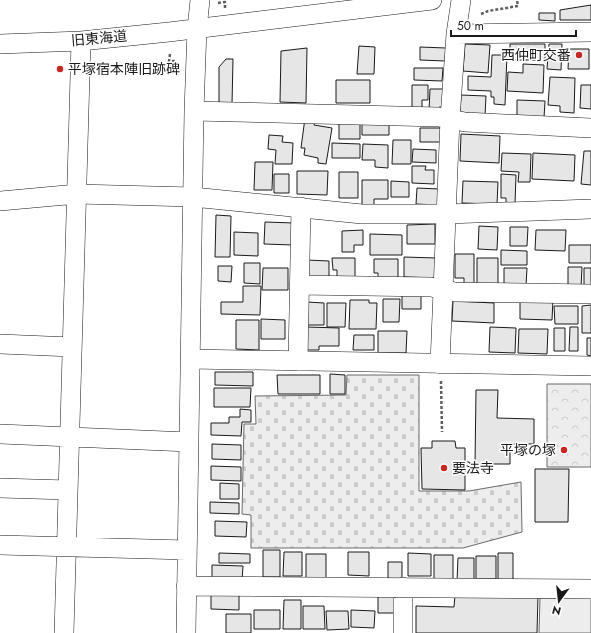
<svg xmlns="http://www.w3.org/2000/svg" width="591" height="633" font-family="Jost,'Noto Sans JP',sans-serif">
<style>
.cemetery{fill:url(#cemetery-stones);stroke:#6a6a6a}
.park{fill:url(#park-crowns);stroke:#6a6a6a}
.pitch{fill:#ededed;stroke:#6a6a6a}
.building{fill:#e6e6e6;stroke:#1a1a1a}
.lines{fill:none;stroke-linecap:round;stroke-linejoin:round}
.minor-casing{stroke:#1a1a1a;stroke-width:20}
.path{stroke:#5f5f5f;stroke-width:2.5;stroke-dasharray:3 2;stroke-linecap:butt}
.minor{stroke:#fff;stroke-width:19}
.poi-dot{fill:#c62828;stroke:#fff;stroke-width:1.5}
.labels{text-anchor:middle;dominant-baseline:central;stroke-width:3;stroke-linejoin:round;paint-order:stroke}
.street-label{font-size:14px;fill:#1a1a1a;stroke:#fff}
.poi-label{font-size:14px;fill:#1a1a1a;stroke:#fff;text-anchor:end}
</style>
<defs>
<pattern id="cemetery-stones" width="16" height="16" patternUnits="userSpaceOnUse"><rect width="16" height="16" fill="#ededed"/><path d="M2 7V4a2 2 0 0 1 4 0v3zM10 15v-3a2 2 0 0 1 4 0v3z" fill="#cbcbcb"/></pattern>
<pattern id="park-crowns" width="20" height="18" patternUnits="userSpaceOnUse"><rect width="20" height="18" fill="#ededed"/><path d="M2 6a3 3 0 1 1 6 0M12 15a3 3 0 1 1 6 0" fill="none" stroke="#cbcbcb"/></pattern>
</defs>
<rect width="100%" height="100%" fill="#fff"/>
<path class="cemetery" d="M347,375H419V491H469L521,482L522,532L463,548H251V515L242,514L244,424H256L255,396L346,395Z"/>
<path class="park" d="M547,384H591V467H547Z"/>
<path class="pitch" d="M540,598H591V633H539Z"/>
<path class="building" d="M591,5V20H560V10Z
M539,13H555V21L539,20Z
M465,44L490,45L488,73L463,71Z
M510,44H545V60H510Z
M549,44H562L561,70L547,69Z
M359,46L375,47L374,74H357Z
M420,47L446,48L445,61L420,60Z
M307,48L306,103L280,102L281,51Z
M569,49H589V69H568Z
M492,55H507L505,105L494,104V97H491V91L468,90V76L491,77Z
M226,59H233L232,104H219V67Z
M523,64L544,65L543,93L507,91L508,72L523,73Z
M414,68H443L442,81L414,80Z
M550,77L575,78L574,113L560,112V106L548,105Z
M336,80H370V103H336Z
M412,85H428V100H422V109H412Z
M581,85H591V109L580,108Z
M430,89H444L443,107H439V111H429Z
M461,95L486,96L485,116L460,112Z
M517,100L545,101L544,118L517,117Z
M305,118L315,120L314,125L332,128L326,164L318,163V158L304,155L305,148H301Z
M362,121H389V135H362Z
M339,122H360V139H339Z
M420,128H442L441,142H420Z
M461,134L500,136L499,163L460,161Z
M269,135L283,136L282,142L293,143L292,164H275L276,150L268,149Z
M393,140H411V164H392Z
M332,143L360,144V158H332Z
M363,144L388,145V168L375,167V160H362Z
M413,149L436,150V163L412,162Z
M584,151H591V185L581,184Z
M502,153L531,154L530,182H518L519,172L501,171Z
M533,153L575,155L574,181L532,179Z
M255,162H273L272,190H254Z
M412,166H426L425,170H434V184L412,183Z
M297,171H328L327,195L297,194Z
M339,172H358V198H339Z
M274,174H289V193H274Z
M501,174L516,175L515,204L506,203V198H501Z
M362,180H388V199H374V206H362Z
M391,181L409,182V197H391Z
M463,181L498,182L497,204L462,203Z
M417,188L439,189L438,205L416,204Z
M216,215L231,216L230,257H215Z
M265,222L294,223L293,245L264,244Z
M435,224V244H407V225Z
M479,226L498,227L497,250L478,249Z
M510,227H528L527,246H510Z
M363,230V245H354V252H342V231Z
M536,230H566L565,251L535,250Z
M234,232L258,233V256L234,255Z
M370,234L402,235V255H370Z
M569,245H591V263H569Z
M501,250L527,251V265H501Z
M455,254H474V285H464V278H455Z
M404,257L436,258L435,278L404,277Z
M332,258H355V277L337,278V270H333Z
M477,258H498V287H477Z
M374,259H398V281H378V273H374Z
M307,260L329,261V279H306Z
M244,263H260V284L244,283Z
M218,266H232L231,282L218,281Z
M568,267H582L581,288H568Z
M263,268H288V290H262Z
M504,268H527L526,286L504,285Z
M584,268H591V288L584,287Z
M243,286H261L260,315L221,314V302H243Z
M402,295H421V309H402Z
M383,299H400L399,322H383Z
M520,299H553L552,320L520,319Z
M350,300H369V303H377L376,329H349Z
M453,301L494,303V323L452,321Z
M307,302L324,303V325H306Z
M327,303H346L345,327H327Z
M591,305V333H582V306Z
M554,306H578V324H555Z
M261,319L285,320V339H261Z
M236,320H259V350L236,349Z
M307,327L339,328V346H319V350H306Z
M490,327L516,328L515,353L489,352Z
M570,327H578V351H569Z
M554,328H565V351H554Z
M519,329H548L547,354L518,353Z
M378,331H407L406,353H378Z
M354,335H374V350H353Z
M587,338H591V356L587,355Z
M215,372H253V386L215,385Z
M330,374L345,375V394H330Z
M277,375H320V394H278Z
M214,388H251L250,407H214Z
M476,390H498L497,418L534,419V444H510V464H475Z
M240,409L251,410V422H242L241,436L211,435V423H229V417H240Z
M432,441H455L456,448H465V490L422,489L421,448H432Z
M212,444L241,445V460L212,459Z
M211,466L241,467V481L211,480Z
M535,469H569L568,522H535Z
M220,483L239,484V499H220Z
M210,502L239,503V514L210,513Z
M215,521L247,522L246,537L215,536Z
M263,550H280V577H263Z
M284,552H302V576H283Z
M348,552H369V576L348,575Z
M219,553L250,554V563H219Z
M408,553L431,554V576H408Z
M498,553H513V582H498Z
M306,554H326V579H306Z
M434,555H453V580H434Z
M476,556H496V579H476Z
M458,558H474V581H457Z
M388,562H402V581H388Z
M212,565L243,566L242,581L212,580Z
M211,592H239V610L211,609Z
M378,595H395V613H378Z
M455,595L538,596L537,633H416V606L454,607Z
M284,600H301V629H283Z
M303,606H324L325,629H303Z
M254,610H280V629H254Z
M351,610L375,611L374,628L351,627Z
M326,611H348L349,629L327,630Z
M226,614H251V633H226Z"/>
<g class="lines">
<defs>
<path id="minor" d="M456,34L591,32
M0,44L81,41L169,32L432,0
M194,111L439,117L465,122L591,128
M0,201L77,194L193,197L362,214H447L591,209
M299,285L431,287L455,292L591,294
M0,344L72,347
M191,359L591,366
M298,361L301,207
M440,364L450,119L456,34L461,0
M0,434L189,442
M0,488L68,490
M0,545L187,550
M186,586L591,589
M64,633L81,41
M186,633L194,111L197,29L200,0
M403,633V587"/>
</defs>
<use href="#minor" class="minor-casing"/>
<path class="path" d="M218,3L225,2V8
M481,14L488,11L518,6L517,0
M170,54L169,61H177
M441,381L442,432"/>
<use href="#minor" class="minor"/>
</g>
<g class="poi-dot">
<circle cx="579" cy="55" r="4"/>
<circle cx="60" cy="69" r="4"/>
<circle cx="564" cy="450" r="4"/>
<circle cx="444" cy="468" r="4"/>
</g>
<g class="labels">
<g class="street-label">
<text transform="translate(99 38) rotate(-5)">旧東海道</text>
</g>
<g class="poi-label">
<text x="571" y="55">西仲町交番</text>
<text x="68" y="69" text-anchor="start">平塚宿本陣旧跡碑</text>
<text x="556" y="450">平塚の塚</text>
<text x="452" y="468" text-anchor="start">要法寺</text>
</g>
</g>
<g transform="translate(559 601) rotate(195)" stroke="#ffffff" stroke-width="3" paint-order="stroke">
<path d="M0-3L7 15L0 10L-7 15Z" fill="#1a1a1a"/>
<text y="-6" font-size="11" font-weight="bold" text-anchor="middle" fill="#1a1a1a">N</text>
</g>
<path d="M451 30v6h125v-6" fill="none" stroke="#1a1a1a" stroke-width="2"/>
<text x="457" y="30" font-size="12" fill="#1a1a1a" stroke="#ffffff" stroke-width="3" paint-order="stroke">50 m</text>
</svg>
